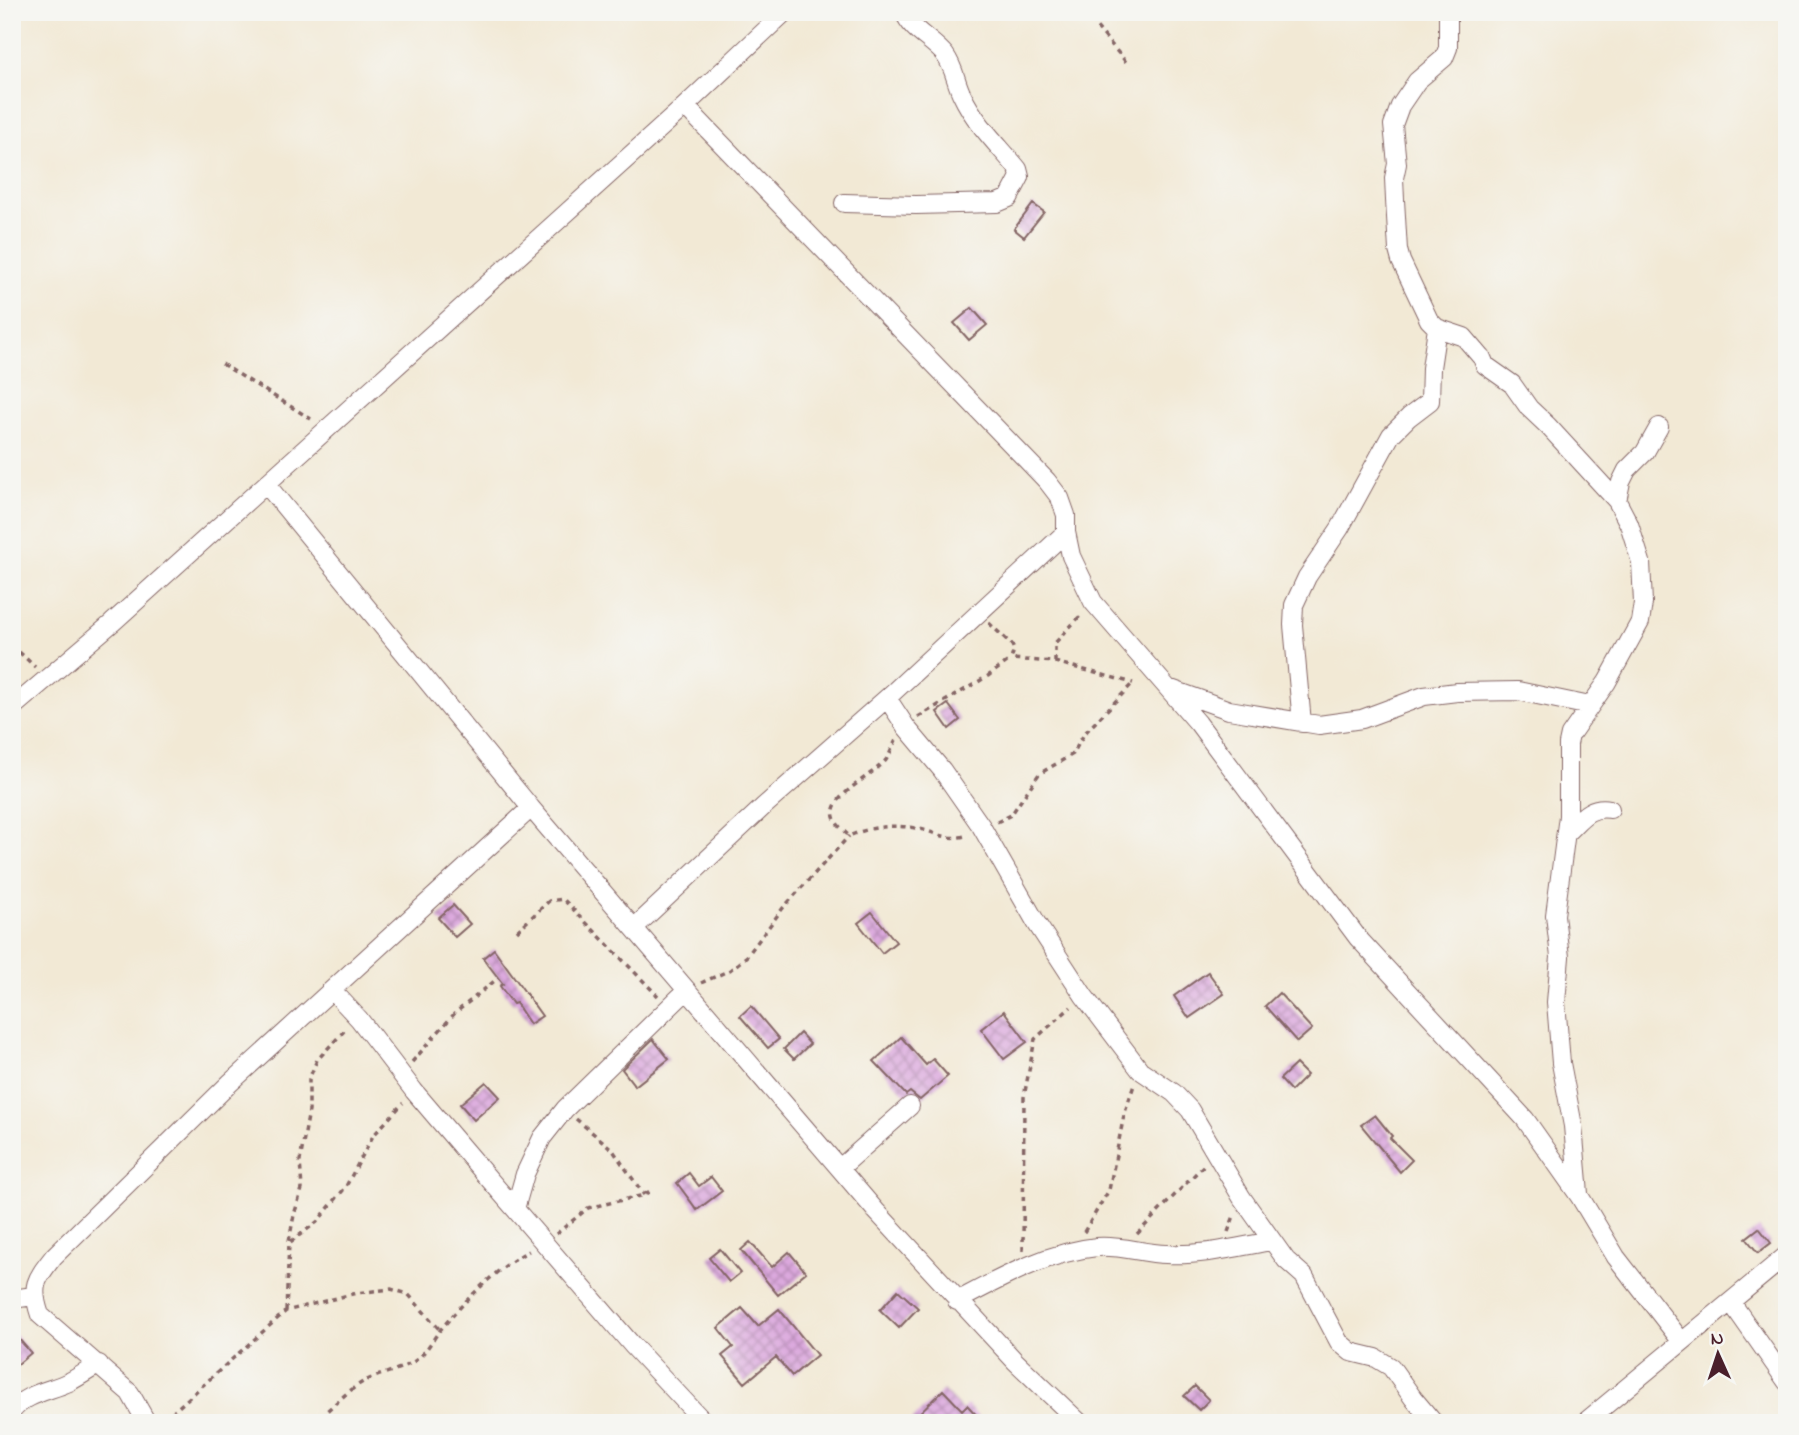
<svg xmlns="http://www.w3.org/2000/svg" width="1799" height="1435" font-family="'Indie Flower',sans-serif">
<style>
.building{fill:url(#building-cross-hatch)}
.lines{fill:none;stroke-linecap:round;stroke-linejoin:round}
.minor-casing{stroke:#856666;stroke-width:20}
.path{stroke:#856666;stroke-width:3.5;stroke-dasharray:5 5;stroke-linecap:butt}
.minor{stroke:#fff;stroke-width:18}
</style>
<defs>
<pattern id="building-cross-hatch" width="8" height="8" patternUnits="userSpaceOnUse" patternTransform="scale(1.75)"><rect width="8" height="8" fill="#dca9de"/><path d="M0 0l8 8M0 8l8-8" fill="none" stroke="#b489b4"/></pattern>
</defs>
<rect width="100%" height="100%" fill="#f6f6f2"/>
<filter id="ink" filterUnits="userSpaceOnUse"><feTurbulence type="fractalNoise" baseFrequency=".0143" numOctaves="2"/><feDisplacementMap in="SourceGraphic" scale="14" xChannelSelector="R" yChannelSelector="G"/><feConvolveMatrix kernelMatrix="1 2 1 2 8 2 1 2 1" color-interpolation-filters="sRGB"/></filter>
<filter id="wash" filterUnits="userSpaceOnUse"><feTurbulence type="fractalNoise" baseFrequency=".00686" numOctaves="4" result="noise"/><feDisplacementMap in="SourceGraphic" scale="28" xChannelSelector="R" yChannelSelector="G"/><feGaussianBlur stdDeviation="1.57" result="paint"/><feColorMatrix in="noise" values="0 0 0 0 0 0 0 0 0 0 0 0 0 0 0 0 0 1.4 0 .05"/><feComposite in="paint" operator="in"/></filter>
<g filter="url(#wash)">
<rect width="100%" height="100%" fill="#f2e9d5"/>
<g id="blocks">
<path class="building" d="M1033,204L1044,212L1024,237L1014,229Z
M972,308L987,325L969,340L954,323Z
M948,704L960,720L949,729L937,712Z
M453,905L470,924L455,937L438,918Z
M872,912L896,942L882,953L858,923Z
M494,949L542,1016L530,1024L516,1003L513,1004L500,986L503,984L483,958Z
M1208,972L1224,994L1189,1018L1174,996Z
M1279,993L1312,1029L1297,1042L1265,1006Z
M751,1006L779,1039L768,1048L740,1016Z
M1004,1011L1027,1042L1004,1059L981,1029Z
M800,1033L810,1044L794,1059L784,1049Z
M901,1037L926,1065L933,1059L948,1076L920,1100L910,1092L906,1095L874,1061Z
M653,1039L669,1059L635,1086L622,1069Z
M1296,1064L1307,1075L1291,1091L1280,1079Z
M486,1082L500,1097L474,1120L460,1104Z
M1375,1115L1392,1136L1390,1138L1412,1160L1400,1172L1361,1125Z
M689,1173L699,1186L711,1177L722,1191L697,1210L677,1183Z
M1759,1228L1771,1243L1758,1253L1746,1238Z
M750,1242L772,1267L789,1252L806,1272L778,1295L741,1250Z
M720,1249L740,1273L729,1282L709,1258Z
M898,1290L918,1308L899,1328L880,1310Z
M742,1308L758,1326L779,1309L817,1355L792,1376L776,1357L745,1383L722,1356L733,1347L718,1328Z
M12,1331L31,1353L12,1369Z
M1195,1386L1209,1400L1199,1410L1184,1396Z
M943,1390L962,1410L967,1405L984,1423H909Z"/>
</g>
</g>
<g filter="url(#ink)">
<use href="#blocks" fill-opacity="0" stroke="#856666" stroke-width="2"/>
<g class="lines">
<defs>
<path id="minor" d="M1448,12V48L1444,58L1417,81L1400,106L1393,125L1397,164L1394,178L1395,200L1398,250L1401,261L1429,320L1437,328L1464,337L1482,358L1485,365L1512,384L1529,408L1548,426L1617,501L1629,524L1641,562L1643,603L1640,622L1607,682L1570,735L1568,744V816L1555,915L1560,957L1556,1002L1561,1063L1573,1126L1579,1194
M685,106L1047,481L1060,498L1066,515V532L1071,556L1093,602L1198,723L1358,938L1525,1119L1580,1197L1616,1257L1682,1342
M844,203L916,205L997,203L1009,198L1020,177L1018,169C999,146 975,123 962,95C955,81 955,69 945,55C932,39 912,32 904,12
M266,484L531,808L876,1211L1015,1361L1080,1423
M1617,501L1621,482L1627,470L1645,452L1659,427
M1168,688L1229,710L1319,725L1362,719L1424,696L1457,692L1518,691L1590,706
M887,698L906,727L942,770L981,826L1037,924L1084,996L1140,1070L1174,1093L1190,1110L1242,1198L1286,1260L1304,1276L1339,1342L1351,1352L1376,1358L1391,1367L1413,1398L1434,1423
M12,708L112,623L685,106L785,12
M1302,723L1293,625L1294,605L1307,577L1340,528L1391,435L1409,417L1430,401L1431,368L1437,328
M1566,833C1580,820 1589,805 1610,809
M635,927L763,807L887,698L1066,532
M332,990L359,1019L414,1091L471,1158L633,1346L705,1423
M840,1168L910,1106
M515,1209L525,1174L542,1138L565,1109L687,990
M12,1299L34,1296
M957,1301C1001,1278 1047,1252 1097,1247C1120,1245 1142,1253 1166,1254C1201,1256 1237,1247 1272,1241
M1731,1302L1787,1382
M12,1411C26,1393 50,1391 69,1382C79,1377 89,1370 99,1364
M147,1423L130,1393L40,1315C30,1286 36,1279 54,1256L230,1083L531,808
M1584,1423L1787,1255"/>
</defs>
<use href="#minor" class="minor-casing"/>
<path class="path" d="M1084,12L1126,62
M222,364L311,419
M989,623L1012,645L1014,650L1011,659L1055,662L1133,683
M12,645L35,667
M1055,662V643L1081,615
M918,717L988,676L1011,659
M896,740C893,746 890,754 886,760C874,774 838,792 834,809C831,821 842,829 849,836C869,827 893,824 915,828C937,832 946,842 969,835
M997,822L1011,815L1039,774L1073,754L1084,734L1133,683
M517,931L549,901L563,899L658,996
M701,983L730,970L747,956L783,908L849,836
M412,1062L455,1013L497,979
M576,1119L612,1149L644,1195
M1084,1232L1109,1190L1124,1115L1134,1085
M1228,1232L1234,1216
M556,1234L588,1208L644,1195L653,1189
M1137,1234L1205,1164
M289,1241L294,1215L302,1189L300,1161L309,1111V1079L317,1060L345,1030
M1023,1251L1024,1097L1035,1039L1071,1007
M286,1311L289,1243L317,1222L345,1188L373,1136L403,1103
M164,1420L286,1311L356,1293L391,1289L408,1294L440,1330
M312,1423C330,1410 344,1393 363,1382C378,1374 398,1371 413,1362C425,1355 432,1340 441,1329C464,1302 497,1267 529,1251"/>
<use href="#minor" class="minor"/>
</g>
</g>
<rect width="1799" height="1435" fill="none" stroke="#f6f6f2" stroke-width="42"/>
<g transform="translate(1718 1354) rotate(357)" stroke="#f6f6f2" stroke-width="5" paint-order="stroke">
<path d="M0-5L12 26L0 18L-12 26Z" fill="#4a1f2b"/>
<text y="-10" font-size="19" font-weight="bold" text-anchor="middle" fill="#4a1f2b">N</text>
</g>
</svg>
